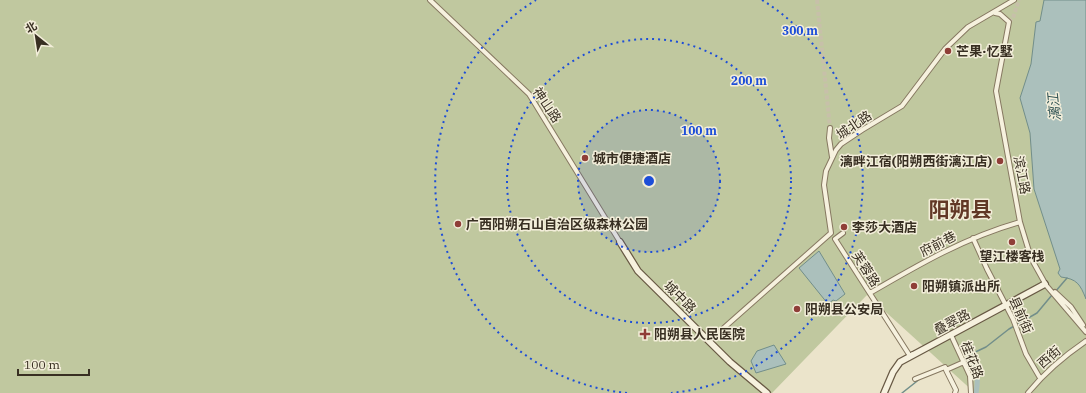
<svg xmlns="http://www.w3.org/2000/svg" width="1086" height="393" font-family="'IBM Plex Serif','Noto Sans SC',serif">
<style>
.green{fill:#c0c89f}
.water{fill:#abc0bc;stroke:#728e8a}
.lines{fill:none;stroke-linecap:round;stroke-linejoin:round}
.stream{stroke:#728e8a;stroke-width:1.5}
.canal{stroke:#abc0bc;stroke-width:5}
.street-tunnel{stroke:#c7c0a9;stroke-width:4;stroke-dasharray:4 2;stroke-linecap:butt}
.street-casing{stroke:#867861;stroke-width:6}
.secondary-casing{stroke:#685944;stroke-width:8}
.street{stroke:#f6f1de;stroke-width:4}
.secondary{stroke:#f6f1de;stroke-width:5.5}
.ring{fill:none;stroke:#1d4ed8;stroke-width:2;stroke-dasharray:2 4}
.poi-dot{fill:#8f3e37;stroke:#f3eeda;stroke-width:1.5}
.labels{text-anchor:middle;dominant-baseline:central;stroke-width:3;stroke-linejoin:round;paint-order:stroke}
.poi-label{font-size:13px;font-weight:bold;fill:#382f22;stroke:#f3eeda;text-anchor:start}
.street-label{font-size:13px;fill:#382f22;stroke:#f3eeda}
.water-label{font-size:14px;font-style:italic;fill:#335556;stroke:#f3eeda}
.town-label{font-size:21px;font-weight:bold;fill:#613826;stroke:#f3eeda}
.centre{fill:#1d4ed8;stroke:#f3eeda;stroke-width:2}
.ring-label{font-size:12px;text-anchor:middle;font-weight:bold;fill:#1d4ed8;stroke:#f3eeda;stroke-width:3;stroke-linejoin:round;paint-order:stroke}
</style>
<rect width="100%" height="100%" fill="#ebe4cb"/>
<path class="green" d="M0,0H1086V393H975L867,295L772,393H0Z"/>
<path class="water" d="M1044,0H1086V299C1080,284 1077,279 1061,277L1058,273L1060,269L1034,189L1030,133L1020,98L1031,64L1036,22L1040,21Z
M819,251L845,294L836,301L833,300L828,304L799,268Z
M774,345L786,364L756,373L751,361L757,351Z"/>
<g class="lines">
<path class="stream" d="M1055,292L1067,278
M969,355L986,347L1009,329L1037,313L1052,295
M902,393L921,378"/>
<path class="canal" d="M969,355C977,368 979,378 976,393"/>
<path class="street-tunnel" d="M817,0L830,128
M1009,22L1013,18L1019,0"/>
<defs>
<path id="street" d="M430,0L529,94L620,242
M995,13L1000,14L1009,22L996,91L1020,222L1031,258L1046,285
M830,128L829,138L832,157
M843,233L835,239L910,356L913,354
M973,238L987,269L1013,319L1026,354L1040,378
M1042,285L1045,284L1086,332
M1055,292L1071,307L1083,325
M870,293C918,265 966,237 1020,222
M951,335L970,376L971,393
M709,341L831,233L824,185L826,171L836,150L841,144L862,130L902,106L945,49L968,27L1014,0
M946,370L956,390L955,393
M915,379L945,367L946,370L964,362
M1028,393C1045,372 1064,356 1086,341"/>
<path id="secondary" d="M620,242L638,271L730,362L767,393
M884,393L893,372L900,362L1045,284"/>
</defs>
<use href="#street" class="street-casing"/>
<use href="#secondary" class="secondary-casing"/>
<use href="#street" class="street"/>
<use href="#secondary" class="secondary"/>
</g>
<circle cx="649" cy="181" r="71" fill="#1d4ed8" fill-opacity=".12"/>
<g class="ring">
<circle cx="649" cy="181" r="71"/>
<circle cx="649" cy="181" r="142"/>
<path d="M627 393A213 213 0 0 1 536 0M762 0A213 213 0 0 1 671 393"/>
</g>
<g class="poi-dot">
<circle cx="948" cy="51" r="4"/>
<circle cx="585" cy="158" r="4"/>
<circle cx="1000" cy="161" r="4"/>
<circle cx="458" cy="224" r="4"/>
<circle cx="844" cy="227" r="4"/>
<circle cx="1012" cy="242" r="4"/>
<circle cx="914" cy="286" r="4"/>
<circle cx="797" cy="309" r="4"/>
<path d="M643 328h4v4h4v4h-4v4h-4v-4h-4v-4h4z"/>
</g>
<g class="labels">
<g class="poi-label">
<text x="956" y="51">芒果·忆墅</text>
<text x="593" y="158">城市便捷酒店</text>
<text x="992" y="161" text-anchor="end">漓畔江宿(阳朔西街漓江店)</text>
<text x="466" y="224">广西阳朔石山自治区级森林公园</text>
<text x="852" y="227">李莎大酒店</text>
<text x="1012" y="256" text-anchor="middle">望江楼客栈</text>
<text x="922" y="286">阳朔镇派出所</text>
<text x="805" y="309">阳朔县公安局</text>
<text x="654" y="334">阳朔县人民医院</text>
</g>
<g class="street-label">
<text transform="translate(547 105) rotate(56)">神山路</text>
<text transform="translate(854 125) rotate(-34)">城北路</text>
<text transform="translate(1022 175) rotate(79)">滨江路</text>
<text transform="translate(938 244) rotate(-27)">府前巷</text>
<text transform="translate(866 269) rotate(57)">芙蓉路</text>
<text transform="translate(680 297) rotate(45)">城中路</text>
<text transform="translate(1021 315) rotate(66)">县前街</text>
<text transform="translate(952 322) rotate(-28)">叠翠路</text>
<text transform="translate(1049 357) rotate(-41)">西街</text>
<text transform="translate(972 360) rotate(69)">桂花路</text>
</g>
<g class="water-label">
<text transform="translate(1054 107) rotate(-96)">漓江</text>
</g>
<g class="town-label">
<text x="960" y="209">阳朔县</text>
</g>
</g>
<circle cx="649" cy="181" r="6" class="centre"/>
<g class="ring-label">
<text x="800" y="35">300 m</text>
<text x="749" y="85">200 m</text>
<text x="699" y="135">100 m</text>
</g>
<g transform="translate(36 36) rotate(330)" stroke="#f3eeda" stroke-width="3" paint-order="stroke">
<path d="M0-3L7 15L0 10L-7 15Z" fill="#382f22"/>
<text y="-6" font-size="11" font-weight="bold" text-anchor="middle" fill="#382f22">北</text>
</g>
<path d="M18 369v6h71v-6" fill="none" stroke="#382f22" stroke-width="2"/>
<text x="24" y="369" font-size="12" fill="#382f22" stroke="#f3eeda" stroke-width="3" paint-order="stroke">100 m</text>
</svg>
